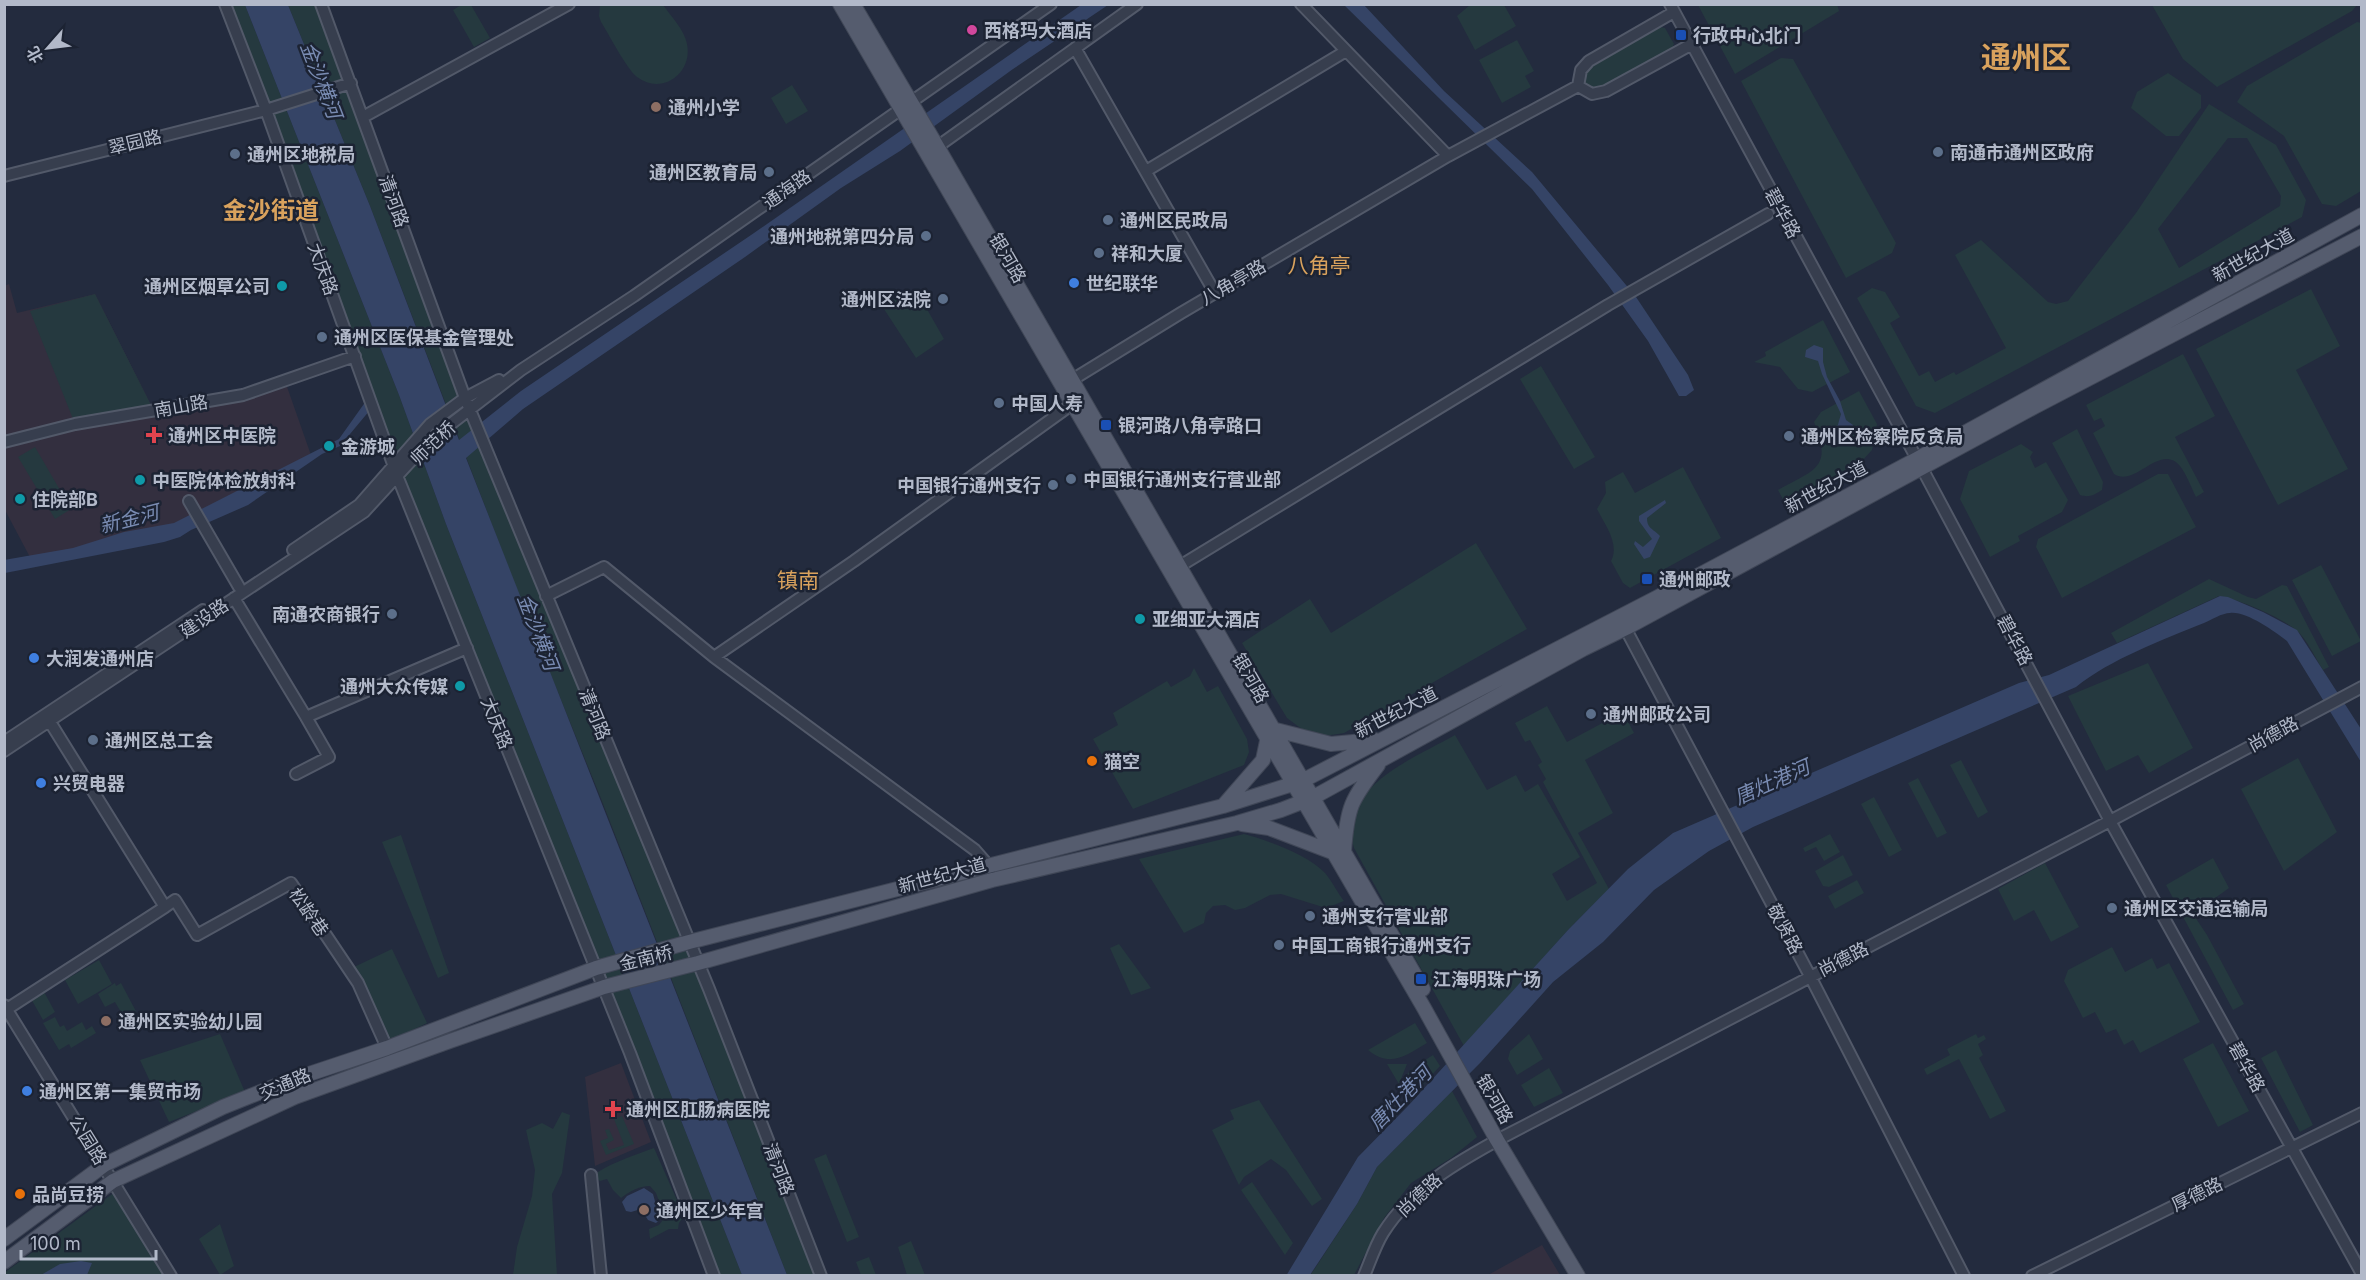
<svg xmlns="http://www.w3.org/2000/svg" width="2366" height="1280" font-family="Inter,'Noto Sans SC',sans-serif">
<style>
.medical{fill:#332f3f}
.green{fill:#25393f;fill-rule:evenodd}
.water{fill:#354466}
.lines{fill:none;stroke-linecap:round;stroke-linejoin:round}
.minor-casing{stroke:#525969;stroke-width:14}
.major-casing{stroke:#404757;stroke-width:16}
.minor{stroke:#373e4e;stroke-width:10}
.major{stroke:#555c6e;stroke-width:14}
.hotel-dot{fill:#d1479c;stroke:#1c2333;stroke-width:2}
.transit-dot{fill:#1a4fb4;stroke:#1c2333;stroke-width:2}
.education-dot{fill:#8d6e63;stroke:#1c2333;stroke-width:2}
.service-dot{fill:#5c6f8a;stroke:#1c2333;stroke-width:2}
.shop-dot{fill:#3f7fe0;stroke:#1c2333;stroke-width:2}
.culture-dot{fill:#0f9aa8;stroke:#1c2333;stroke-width:2}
.health-dot{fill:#e0444e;stroke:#1c2333;stroke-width:2}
.food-dot{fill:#e8710a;stroke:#1c2333;stroke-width:2}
.labels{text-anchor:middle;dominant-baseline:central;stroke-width:5;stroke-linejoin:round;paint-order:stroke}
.poi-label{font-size:18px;font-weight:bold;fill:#b2b9c9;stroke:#1c2333;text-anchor:start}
.street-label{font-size:18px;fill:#b2b9c9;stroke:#1c2333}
.water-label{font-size:20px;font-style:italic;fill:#798bb2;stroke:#1c2333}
.quarter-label{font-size:21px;fill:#d9a25d;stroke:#1c2333}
.district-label{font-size:24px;font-weight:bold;fill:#d9a25d;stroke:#1c2333}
.town-label{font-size:30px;font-weight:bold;fill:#d9a25d;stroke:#1c2333}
</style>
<rect width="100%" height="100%" fill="#232b3e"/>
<path class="medical" d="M9,284L17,313L95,294L154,411L285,381L312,458L153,538L32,561L5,510L4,286Z
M621,1063L651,1142L595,1166L585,1077Z
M1542,1245L1560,1275H1488Z"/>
<path class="green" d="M463,4L471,5L490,38L474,47L453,10Z
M1837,4L1839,11L1735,74L1698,5Z
M226,5H245L399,395L446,524L742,1275H716L398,478Z
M288,5H321L465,398L689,942L816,1275H787L600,796L527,616L370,206Z
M600,5H663C671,16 685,31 687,44C693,73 662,96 637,77C626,68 610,36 601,22L599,16Z
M1470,5H1504L1516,26L1475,50L1457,16Z
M2152,5H2357L2352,11L2217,87L2183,59Z
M2357,22L2362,23L2361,191L2336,206L2322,204L2284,136L2237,102L2247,86Z
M1656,26L1665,28L1674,44L1670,52L1602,90C1589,90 1581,83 1585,68Z
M1517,40L1534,71L1525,76L1531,87L1502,103L1479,60Z
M1781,58L1793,59L1896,243L1892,253L1846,278L1741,81Z
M2168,73L2201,95V108L2179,136H2166L2131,108L2137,92Z
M792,85L808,111L786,124L771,98Z
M2209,104L2276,145L2306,200L2302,217L1935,413L1916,406L1857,298L1872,288L1885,292L1900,317L1890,323L1919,376L1929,371L1935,382L1954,372L1956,375L2006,348L1955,255L1981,240L2048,302L2056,304L2068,301L2136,213ZM2228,138H2247L2281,196L2280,206L2179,268L2158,229Z
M2311,289L2340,346L2296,370L2348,469L2278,505L2196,349Z
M916,290L944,339L916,358L882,306L903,293Z
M95,294L154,411L75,424L30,311Z
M1823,320L1850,372L1812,392L1798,389L1780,367L1754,362L1766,356L1765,352Z
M2183,354L2215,416L2175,437L2204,492L2196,497C2191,487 2187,475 2180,466C2160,442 2135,488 2114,474L2093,433L2105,426L2101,418L2094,421L2086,405Z
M1541,366L1595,457L1574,469L1520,379Z
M1859,391L1877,424L1872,450L1862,461L1786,505L1778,490C1815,469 1833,469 1814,422L1821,412Z
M2077,429L2103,482L2102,490C2094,495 2089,498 2080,495L2052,443Z
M2021,444L2033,452L2030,457L2035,468L2046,462L2068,500L2062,512L2018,536L2020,541L1990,557L1960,499L1969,471Z
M35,447L71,509L55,519L18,457Z
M1683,467L1721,538L1630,588L1623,583L1611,561C1620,544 1605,525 1597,509L1606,493L1605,482L1623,472L1635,493Z
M2158,474H2168L2196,527L2062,598L2036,547L2038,539Z
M1476,543L1527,629L1344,733C1316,738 1310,736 1287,718L1242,643L1310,599L1331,633Z
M2321,565L2361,641L2332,656L2292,580Z
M2209,579L2248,597L2256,599L2282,585L2287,586L2329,667L2323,670C2315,658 2308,640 2297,631C2285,619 2236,598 2219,596L2117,643L2111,633Z
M2148,663L2193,748L2149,773L2138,755L2106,771L2068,696Z
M1194,668L1207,692L1218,686L1247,739L1249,752L1244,765L1133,809L1093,739L1118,725L1113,713L1167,681L1171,687L1190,676Z
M1547,706L1567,742L1623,712L1634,733L1585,760L1613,813L1578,833L1609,889L1568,930L1464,1046L1354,848C1335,788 1415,758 1455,735L1487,790L1516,775L1525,792L1538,784L1580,857L1552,874L1567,901L1597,883L1543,782L1546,779L1538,765L1542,762L1530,740L1525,742L1515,723Z
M2298,758L2337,832L2284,871L2241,789Z
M1961,760L1988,812L1978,818L1950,765Z
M1918,778L1947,833L1937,838L1908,783Z
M1874,797L1902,850L1889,857L1861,804Z
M1244,834C1267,840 1308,855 1325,873C1332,881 1337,892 1344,901L1326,908L1281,894L1270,895L1245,908L1235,910L1225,905L1213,906L1206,913L1204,923L1184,933L1139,859Z
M1830,834L1840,852L1824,861L1816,847L1805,852L1803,848Z
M401,835L449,973L438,978L382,842Z
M1843,855L1853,875L1829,887L1823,886L1815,871Z
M2213,858L2229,888L2193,914L2207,935L2244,1004L2233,1010L2166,885Z
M2045,863L2079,927L2051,942L2034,910L2014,921L1998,889Z
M1857,880L1864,893L1835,909L1828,896Z
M1119,944L1151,988L1131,995L1110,948Z
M2112,947L2125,972L2152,958L2157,969L2169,963L2200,1022L2140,1053L2133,1040L2124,1045L2116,1029L2106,1033L2095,1012L2083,1018L2064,981L2068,970Z
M392,949L427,1023L390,1041L354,967Z
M99,960L112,984L78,1004L65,980Z
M115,983L116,986L121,983L139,1017L135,1020L141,1030L137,1033L129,1020L125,1019L115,1002L105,1007L98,994Z
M43,990L55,1012L43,1020L30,997Z
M55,1017L60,1027L64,1025L67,1031L82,1022L86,1030L92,1026L96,1033L71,1048L69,1044L59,1050L43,1023Z
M1415,1023L1427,1043C1405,1056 1390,1068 1368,1050Z
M220,1034L245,1092L169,1122L140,1060Z
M1529,1034L1543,1059L1517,1075L1508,1059L1510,1051Z
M1976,1034L1978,1038L1984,1035L1986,1039L1978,1044L1983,1055L1979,1058L2006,1111L1990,1119L1959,1059L1927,1075L1924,1069L1950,1055L1947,1049Z
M2213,1043L2249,1111L2218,1127L2183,1059Z
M2276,1050L2313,1125L2300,1132L2261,1058Z
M1433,1055L1440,1066L1404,1106C1402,1072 1405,1073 1433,1055Z
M1387,1064H1407L1399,1084Z
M1549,1068L1563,1093L1534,1107L1521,1085Z
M1452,1091L1477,1137L1451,1158L1411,1183L1384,1218L1354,1275L1310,1276L1357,1204L1377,1167Z
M1259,1100L1322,1199L1312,1206L1286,1170L1271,1159L1244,1177L1239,1185L1212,1130L1234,1119L1230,1110Z
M562,1112L570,1115L562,1173L552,1194L557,1275H513L517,1247L532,1196L535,1170L526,1130L542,1123L553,1129Z
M622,1116L634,1144L606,1155L600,1141L608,1138L605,1130L609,1129L614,1140L606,1144L609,1150L624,1145L614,1119Z
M654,1148L684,1216L679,1223L678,1229H669L650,1239L649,1229L659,1225L665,1217L656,1193L650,1186C639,1186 630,1191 621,1198L613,1190L607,1179L600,1181L597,1178L598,1172C616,1161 635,1155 654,1148Z
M826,1154L859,1237L847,1242L814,1159Z
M1252,1182L1293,1243L1285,1255L1241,1190Z
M115,1192L168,1275L5,1276L4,1273Z
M220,1224L234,1266L220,1275L199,1239Z
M911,1241L925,1275H907L898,1247Z
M869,1257L876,1275H861L856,1262Z"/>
<path class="water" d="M245,5H288L370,206L459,440L521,391L754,233L1081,5H1108L1013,69L900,151L841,188L745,257L523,409L466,458L787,1275H742L446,524L399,395Z
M1344,5H1364L1444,91L1532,172L1636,297L1688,375L1694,390L1686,396H1679L1648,341L1608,285L1532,189Z
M1814,345L1823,348V362L1827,377L1840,401L1846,420L1853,425V432L1843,439L1835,435L1841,414L1822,374L1818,361L1805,357L1806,350Z
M366,401L370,410L340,446L322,454L248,505L191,530L180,537L164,542L5,573L4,560L73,548L124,532L174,523L339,439Z
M1665,500L1666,503L1647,518C1647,529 1654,529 1660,536L1650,557L1644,559L1634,544L1635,541L1643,547L1652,539L1639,521V516Z
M2220,596L2228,597L2263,612L2297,630L2361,729V762L2287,641C2274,631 2246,611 2230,613C2222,613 2211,620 2204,623C2164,639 2109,660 2076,687L1753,827L1709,851L1654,890L1603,942L1553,982L1481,1062L1377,1167L1357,1204L1310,1275L1286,1276L1358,1157L1408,1106L1568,930L1628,869L1673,833L2019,683L2049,675Z
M644,1188L653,1194L656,1205L662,1212L661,1218L656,1223L648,1220L641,1209L631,1212L626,1211L622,1202L627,1196Z
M81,1261L92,1263L87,1275L76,1274L41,1275L60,1264Z"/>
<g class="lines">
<defs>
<path id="minor" d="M225,4L266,110L398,478L630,1053L714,1276
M321,4L465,398L709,989L821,1276
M1301,4L1448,156
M1670,4L1917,459L2110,821L2362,1274
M1075,48L1215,293
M1578,86L1592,94L1606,91L1692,44
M1578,86L1581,70L1589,61L1674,12
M363,117L569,4
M937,147L1137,4
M1146,171L1346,51
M4,176L266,110L351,83
M1067,383L1181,313L1448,156L1578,86
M4,442L75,424L243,395L355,356
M189,501L239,587
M293,550L359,505L430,424L465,398L499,380
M1180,566L1608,305L1768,214
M546,596L604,567L714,657L975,850L989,866L990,871
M234,598L306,717L467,648
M1622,622L1810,976L1964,1276
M714,657L854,561L1078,400
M4,742L203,610
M4,751L364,512L430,440L521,370L634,296L1051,4
M296,774L329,757L306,717
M165,907L175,900L197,935L291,883L358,983L387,1048
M4,1005L171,1276
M7,1009L165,907L50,722
M591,1175L601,1276
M1364,1276C1370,1262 1375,1246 1383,1233C1412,1187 1459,1161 1505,1136L2110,821L2362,687
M2032,1276L2362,1113"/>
<path id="major" d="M840,4L1424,1008L1497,1140L1578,1276
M853,4L941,153L1423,989
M1272,729L1331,744L1375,740
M1223,806L1263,760L1267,741
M1242,824L1269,828L1332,852
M1344,852C1347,807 1351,800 1378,765
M4,1239L104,1165L223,1107L288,1081L387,1048L596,968L689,942L1223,806L1302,781L1656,598L1917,459L2362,215
M4,1262L113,1181L295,1097L450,1041L604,987L698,963L992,880L1237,823L1281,810L1312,798L1583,649L1626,628L2034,407L2362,236"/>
</defs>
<use href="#minor" class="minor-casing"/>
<use href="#major" class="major-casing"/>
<use href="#minor" class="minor"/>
<use href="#major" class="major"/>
</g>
<circle class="hotel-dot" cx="972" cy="30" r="6"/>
<g class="transit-dot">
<rect x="1675" y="29" width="12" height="12" rx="3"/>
<rect x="1100" y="419" width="12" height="12" rx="3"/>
<rect x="1641" y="573" width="12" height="12" rx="3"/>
<rect x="1415" y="973" width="12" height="12" rx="3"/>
</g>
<g class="education-dot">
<circle cx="656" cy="107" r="6"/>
<circle cx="106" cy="1021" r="6"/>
<circle cx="644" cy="1210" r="6"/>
</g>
<g class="service-dot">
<circle cx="1938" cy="152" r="6"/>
<circle cx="235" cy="154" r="6"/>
<circle cx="769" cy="172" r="6"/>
<circle cx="1108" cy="220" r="6"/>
<circle cx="926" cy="236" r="6"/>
<circle cx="1099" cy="253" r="6"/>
<circle cx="943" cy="299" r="6"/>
<circle cx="322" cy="337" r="6"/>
<circle cx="999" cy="403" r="6"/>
<circle cx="1789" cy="436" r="6"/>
<circle cx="1071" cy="479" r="6"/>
<circle cx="1053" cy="485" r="6"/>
<circle cx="392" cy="614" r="6"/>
<circle cx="1591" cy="714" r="6"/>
<circle cx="93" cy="740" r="6"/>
<circle cx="2112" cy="908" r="6"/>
<circle cx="1310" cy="916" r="6"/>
<circle cx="1279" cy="945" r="6"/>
</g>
<g class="shop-dot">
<circle cx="1074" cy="283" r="6"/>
<circle cx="34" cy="658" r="6"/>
<circle cx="41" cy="783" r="6"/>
<circle cx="27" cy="1091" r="6"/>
</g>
<g class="culture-dot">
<circle cx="282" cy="286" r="6"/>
<circle cx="329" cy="446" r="6"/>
<circle cx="140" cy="480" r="6"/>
<circle cx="20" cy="499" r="6"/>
<circle cx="1140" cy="619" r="6"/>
<circle cx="460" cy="686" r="6"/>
</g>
<g class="health-dot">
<path d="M151 426h6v6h6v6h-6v6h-6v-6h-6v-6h6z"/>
<path d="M610 1100h6v6h6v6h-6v6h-6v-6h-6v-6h6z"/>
</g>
<g class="food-dot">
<circle cx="1092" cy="761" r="6"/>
<circle cx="20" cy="1194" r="6"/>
</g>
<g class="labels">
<g class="poi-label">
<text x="984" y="30">西格玛大酒店</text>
<text x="1693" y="35">行政中心北门</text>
<text x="668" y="107">通州小学</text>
<text x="1950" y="152">南通市通州区政府</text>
<text x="247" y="154">通州区地税局</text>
<text x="757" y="172" text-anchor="end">通州区教育局</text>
<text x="1120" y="220">通州区民政局</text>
<text x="914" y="236" text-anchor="end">通州地税第四分局</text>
<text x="1111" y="253">祥和大厦</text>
<text x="1086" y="283">世纪联华</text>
<text x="270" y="286" text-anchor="end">通州区烟草公司</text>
<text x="931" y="299" text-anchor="end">通州区法院</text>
<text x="334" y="337">通州区医保基金管理处</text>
<text x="1011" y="403">中国人寿</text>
<text x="1118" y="425">银河路八角亭路口</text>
<text x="168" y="435">通州区中医院</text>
<text x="1801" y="436">通州区检察院反贪局</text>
<text x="341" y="446">金游城</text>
<text x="1083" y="479">中国银行通州支行营业部</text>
<text x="152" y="480">中医院体检放射科</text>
<text x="1041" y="485" text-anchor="end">中国银行通州支行</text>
<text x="32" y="499">住院部B</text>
<text x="1659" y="579">通州邮政</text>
<text x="380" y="614" text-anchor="end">南通农商银行</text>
<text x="1152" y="619">亚细亚大酒店</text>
<text x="46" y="658">大润发通州店</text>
<text x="448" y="686" text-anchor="end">通州大众传媒</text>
<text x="1603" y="714">通州邮政公司</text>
<text x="105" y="740">通州区总工会</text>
<text x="1104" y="761">猫空</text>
<text x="53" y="783">兴贸电器</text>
<text x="2124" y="908">通州区交通运输局</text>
<text x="1322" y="916">通州支行营业部</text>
<text x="1291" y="945">中国工商银行通州支行</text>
<text x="1433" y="979">江海明珠广场</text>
<text x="118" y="1021">通州区实验幼儿园</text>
<text x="39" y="1091">通州区第一集贸市场</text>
<text x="626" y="1109">通州区肛肠病医院</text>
<text x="32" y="1194">品尚豆捞</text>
<text x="656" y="1210">通州区少年宫</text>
</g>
<g class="street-label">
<text transform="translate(135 142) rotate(-14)">翠园路</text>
<text transform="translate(787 189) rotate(-35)">通海路</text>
<text transform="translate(394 201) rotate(70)">清河路</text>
<text transform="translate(1783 213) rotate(62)">碧华路</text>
<text transform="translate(2253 255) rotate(-29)">新世纪大道</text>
<text transform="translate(1008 258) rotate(60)">银河路</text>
<text transform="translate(323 269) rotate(70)">大庆路</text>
<text transform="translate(1233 282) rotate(-30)">八角亭路</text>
<text transform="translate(181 406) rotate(-10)">南山路</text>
<text transform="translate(433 443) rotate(-44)">师范桥</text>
<text transform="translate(1826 487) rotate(-28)">新世纪大道</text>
<text transform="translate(204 618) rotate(-34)">建设路</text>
<text transform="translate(2015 640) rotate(62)">碧华路</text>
<text transform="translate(1251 678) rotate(60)">银河路</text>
<text transform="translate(1396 712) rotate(-27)">新世纪大道</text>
<text transform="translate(595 714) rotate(68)">清河路</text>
<text transform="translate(497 723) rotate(68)">大庆路</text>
<text transform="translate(2273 734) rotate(-28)">尚德路</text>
<text transform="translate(942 875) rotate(-15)">新世纪大道</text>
<text transform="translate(309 912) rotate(55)">松龄巷</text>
<text transform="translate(1785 929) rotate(62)">敬贤路</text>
<text transform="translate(646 958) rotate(-14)">金南桥</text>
<text transform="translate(1843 959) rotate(-27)">尚德路</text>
<text transform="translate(2247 1067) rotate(61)">碧华路</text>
<text transform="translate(285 1084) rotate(-23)">交通路</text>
<text transform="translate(1495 1099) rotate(60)">银河路</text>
<text transform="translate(88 1140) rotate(58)">公园路</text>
<text transform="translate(779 1169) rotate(69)">清河路</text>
<text transform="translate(2197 1194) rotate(-26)">厚德路</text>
<text transform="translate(1419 1195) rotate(-43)">尚德路</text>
</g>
<g class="water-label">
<text transform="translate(321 80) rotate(69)">金沙横河</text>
<text transform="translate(129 519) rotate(-14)">新金河</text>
<text transform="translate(538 632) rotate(69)">金沙横河</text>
<text transform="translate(1772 782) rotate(-24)">唐灶港河</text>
<text transform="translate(1400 1098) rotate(-46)">唐灶港河</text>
</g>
<g class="quarter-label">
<text x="1319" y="265">八角亭</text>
<text x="798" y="580">镇南</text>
</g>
<g class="district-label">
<text x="271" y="210">金沙街道</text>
</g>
<g class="town-label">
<text x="2026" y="57">通州区</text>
</g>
</g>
<rect width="2366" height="1280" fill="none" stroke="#b2b9c9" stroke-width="12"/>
<g transform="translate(48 48) rotate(242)" stroke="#1c2333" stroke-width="4.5" paint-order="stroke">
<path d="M0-4.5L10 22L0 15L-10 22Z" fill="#b2b9c9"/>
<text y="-9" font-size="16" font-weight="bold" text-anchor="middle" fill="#b2b9c9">北</text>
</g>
<path d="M21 1250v9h135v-9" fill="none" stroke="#b2b9c9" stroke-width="3"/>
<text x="30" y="1250" font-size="18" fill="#b2b9c9" stroke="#1c2333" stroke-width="4.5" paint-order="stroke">100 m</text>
</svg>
